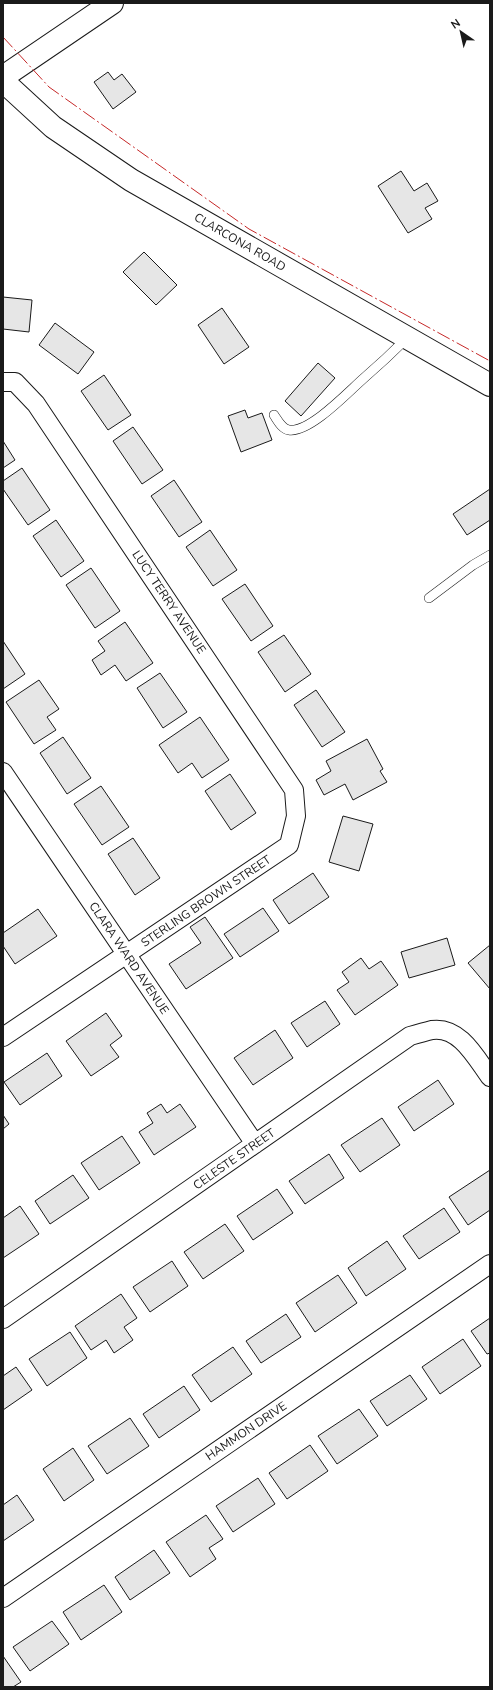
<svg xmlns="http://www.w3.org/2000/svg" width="493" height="1690" font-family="'Nunito Sans',sans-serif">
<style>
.building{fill:#e6e6e6;stroke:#1a1a1a}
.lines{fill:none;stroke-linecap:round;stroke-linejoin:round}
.service-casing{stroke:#1a1a1a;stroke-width:10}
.minor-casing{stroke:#1a1a1a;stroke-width:20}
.tertiary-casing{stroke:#1a1a1a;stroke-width:24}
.secondary-casing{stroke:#1a1a1a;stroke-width:24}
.service{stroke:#fff;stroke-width:9}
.minor{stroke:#fff;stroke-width:18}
.tertiary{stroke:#fff;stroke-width:22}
.secondary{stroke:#fff;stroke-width:22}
.power{stroke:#c62828;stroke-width:1;stroke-dasharray:14 3 2 3;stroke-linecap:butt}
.labels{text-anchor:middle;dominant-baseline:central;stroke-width:3;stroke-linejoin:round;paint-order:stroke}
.street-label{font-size:12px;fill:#1a1a1a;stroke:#fff}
</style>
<rect width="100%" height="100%" fill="#fff"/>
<path class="building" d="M108,72L114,80L122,74L136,92L113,109L94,82Z
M401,171L414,191L427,183L438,201L425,208L432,219L408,233L378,186Z
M144,252L177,285L156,305L123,272Z
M3,297L32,300L29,332L3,329Z
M222,308L249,347L224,364L198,325Z
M55,323L94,352L78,374L39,345Z
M318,363L335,378L301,416L285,401Z
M104,375L131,415L108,430L81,391Z
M245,410L248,418L262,413L272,440L241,452L228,416Z
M133,427L163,470L142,484L113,441Z
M3,441L15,460L3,468Z
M22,468L50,510L28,525L3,489V481Z
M174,480L202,522L179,537L151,496Z
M490,489V520L467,535L453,514Z
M56,520L84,561L61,577L33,536Z
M210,530L237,570L213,586L186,547Z
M91,568L120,611L95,628L66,585Z
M245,584L273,626L251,641L222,599Z
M125,622L153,663L126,681L115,665L101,675L92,660L105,651L98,641Z
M284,635L311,674L285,692L258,652Z
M3,641L25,674L3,689Z
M160,673L187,712L163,728L137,688Z
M39,680L59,709L47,717L56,730L34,744L6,702Z
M316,690L345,732L322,747L294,705Z
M200,717L229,760L202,778L192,763L178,773L159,745Z
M63,737L91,778L67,794L40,753Z
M367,739L383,769L380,771L387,782L353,800L345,784L324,795L316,780L331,771L326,761Z
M230,774L256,813L231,830L205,791Z
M101,786L129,827L102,845L74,804Z
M343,816L373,824L359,871L329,862Z
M133,838L160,878L135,895L108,854Z
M313,873L329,897L289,924L273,900Z
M263,908L279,931L240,957L224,934Z
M38,909L57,936L15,964L3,946V933Z
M205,917L233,958L186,989L169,964L201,943L190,927Z
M447,938L455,965L409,978L401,952Z
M490,945V989L468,963Z
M361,958L369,969L381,961L398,985L355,1015L337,990L349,982L342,972Z
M325,1001L340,1024L307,1047L291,1023Z
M106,1013L122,1036L110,1045L119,1057L91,1076L66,1041Z
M275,1030L293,1058L253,1085L234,1058Z
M47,1053L62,1076L20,1105L4,1082Z
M438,1080L454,1104L414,1131L398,1107Z
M161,1104L167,1113L180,1104L196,1127L154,1155L139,1132L153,1123L147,1113Z
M3,1115L9,1124L3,1129Z
M382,1118L400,1145L360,1172L341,1145Z
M122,1136L140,1163L99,1190L81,1163Z
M329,1154L344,1178L305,1204L289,1181Z
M490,1170V1210L468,1225L449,1197Z
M73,1175L89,1198L50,1224L35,1201Z
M277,1189L293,1213L253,1240L237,1216Z
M20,1206L39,1234L3,1258V1218Z
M444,1208L460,1232L419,1259L403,1236Z
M225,1224L244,1251L203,1279L184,1252Z
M387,1241L406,1269L366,1296L348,1268Z
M172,1261L188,1286L150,1312L133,1287Z
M338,1275L357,1303L315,1332L296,1303Z
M121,1294L137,1318L124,1327L133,1340L114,1353L106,1340L91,1350L75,1326Z
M286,1314L301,1337L261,1363L246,1341Z
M490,1318V1353L487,1354L471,1331Z
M70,1332L87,1358L47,1386L29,1359Z
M463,1339L481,1366L440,1394L422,1367Z
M233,1347L252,1374L211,1402L192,1375Z
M16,1367L32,1390L3,1410V1376Z
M410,1375L427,1399L387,1426L370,1401Z
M184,1386L200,1410L159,1438L143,1414Z
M359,1409L378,1436L337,1464L318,1436Z
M130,1418L149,1446L107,1474L88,1446Z
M310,1445L328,1471L287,1499L269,1473Z
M73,1448L94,1480L64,1501L43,1469Z
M258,1478L275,1504L233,1532L216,1506Z
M17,1495L34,1520L3,1541V1505Z
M206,1515L223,1539L209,1548L216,1559L190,1577L166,1542Z
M154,1550L170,1573L130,1600L115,1577Z
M104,1585L122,1612L81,1640L63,1612Z
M52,1621L69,1644L30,1671L13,1647Z
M3,1656L21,1682L13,1687H3Z"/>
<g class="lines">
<defs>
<path id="service" d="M274,415C278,421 282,429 289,430C310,433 349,391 364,378C379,365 393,352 407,338
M429,598L473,565L490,555"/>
<path id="minor" d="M3,382H15L36,404L294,790L296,816L289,845L3,1037
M3,772L255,1144
M3,1319L410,1036C417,1034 424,1032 432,1030C460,1026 476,1058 490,1077
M3,1598L490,1264"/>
<path id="tertiary" d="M3,77L112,3"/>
<path id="secondary" d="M3,81L53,127L131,180L490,385"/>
</defs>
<use href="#service" class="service-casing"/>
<use href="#minor" class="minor-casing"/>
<use href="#tertiary" class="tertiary-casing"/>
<use href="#secondary" class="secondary-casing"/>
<use href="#service" class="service"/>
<use href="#minor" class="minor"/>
<use href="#tertiary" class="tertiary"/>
<use href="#secondary" class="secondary"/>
<path class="power" d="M3,37L49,87L249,229L490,361"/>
</g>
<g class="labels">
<g class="street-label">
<text transform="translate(240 242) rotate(30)">CLARCONA ROAD</text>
<text transform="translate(169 602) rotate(56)">LUCY TERRY AVENUE</text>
<text transform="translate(206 901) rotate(-34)">STERLING BROWN STREET</text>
<text transform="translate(129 958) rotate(56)">CLARA WARD AVENUE</text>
<text transform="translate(234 1159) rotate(-35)">CELESTE STREET</text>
<text transform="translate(246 1431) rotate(-34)">HAMMON DRIVE</text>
</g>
</g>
<rect width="493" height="1690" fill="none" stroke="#1a1a1a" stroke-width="8"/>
<g transform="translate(461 32) rotate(326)" stroke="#ffffff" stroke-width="3" paint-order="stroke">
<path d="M0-3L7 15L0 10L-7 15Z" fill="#1a1a1a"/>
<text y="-6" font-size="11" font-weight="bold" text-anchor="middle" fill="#1a1a1a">N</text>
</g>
</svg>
